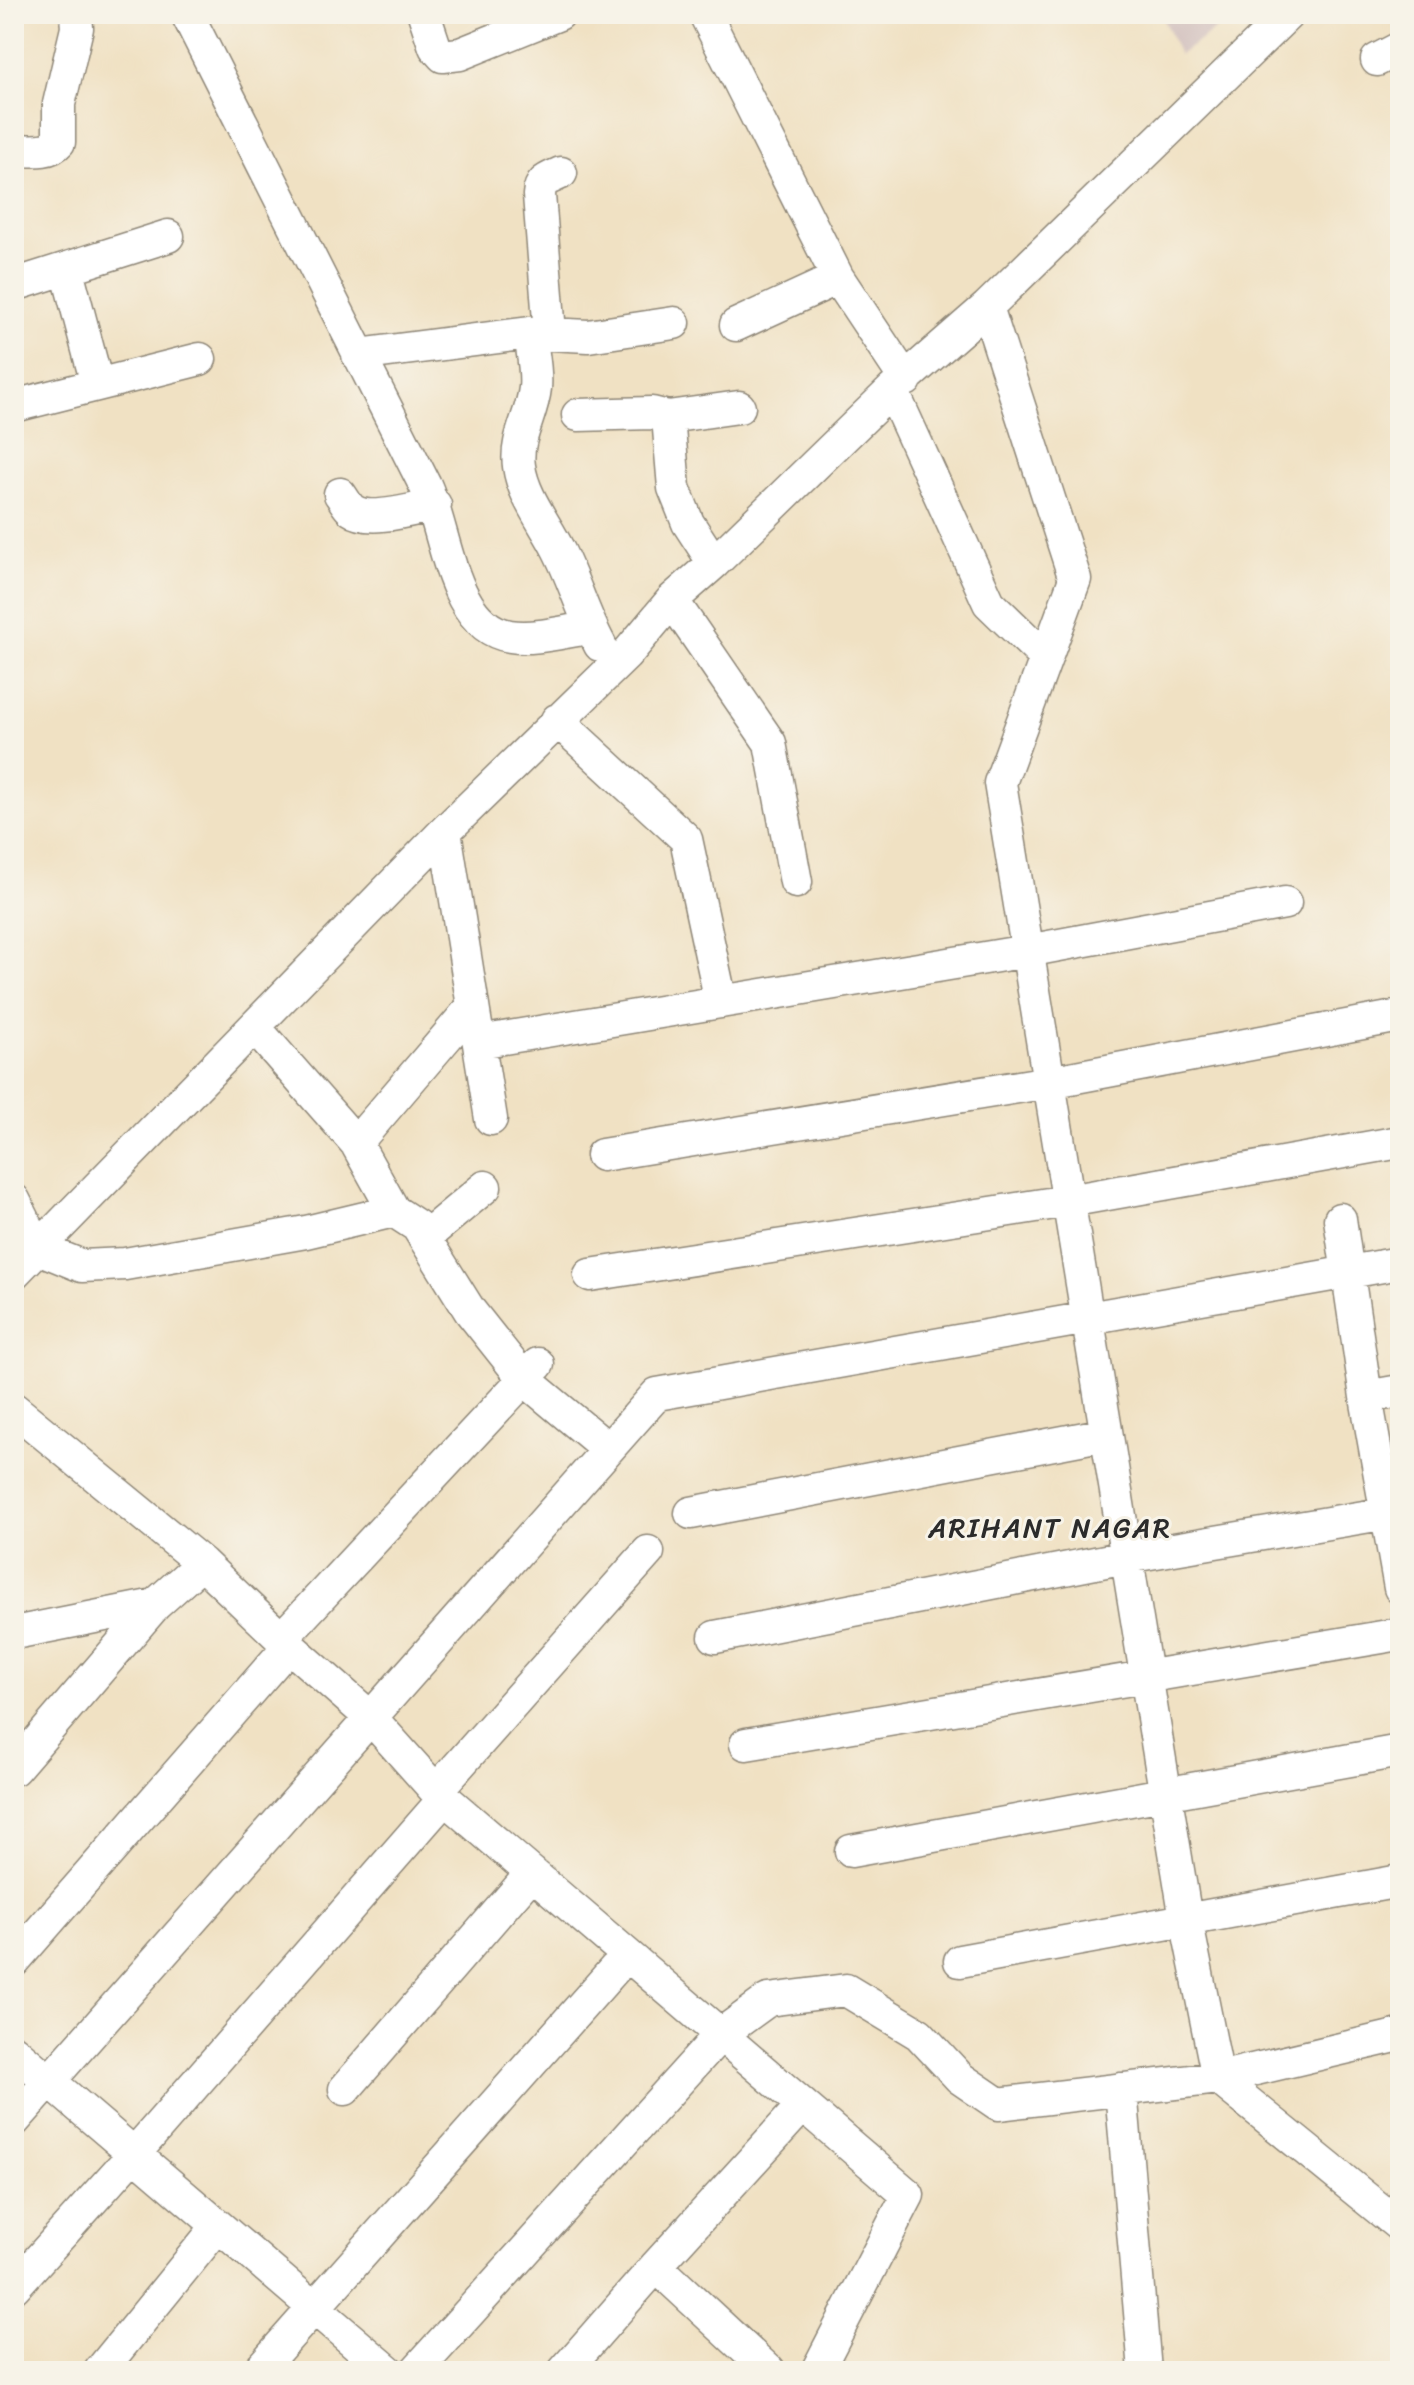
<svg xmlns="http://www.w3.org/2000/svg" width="1414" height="2385" font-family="Sriracha,sans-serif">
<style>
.industrial{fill:#d1bfbd}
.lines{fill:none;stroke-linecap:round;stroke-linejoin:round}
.minor-casing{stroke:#8e8677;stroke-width:35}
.minor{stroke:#fff;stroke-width:32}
.labels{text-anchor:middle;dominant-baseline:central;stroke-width:6;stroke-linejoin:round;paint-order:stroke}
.neighbourhood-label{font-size:28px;letter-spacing:2px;fill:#2b2b2b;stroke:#f7f3e8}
</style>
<rect width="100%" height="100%" fill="#f7f3e8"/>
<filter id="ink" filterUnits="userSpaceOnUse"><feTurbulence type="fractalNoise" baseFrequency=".0125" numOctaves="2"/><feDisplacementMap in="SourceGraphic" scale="16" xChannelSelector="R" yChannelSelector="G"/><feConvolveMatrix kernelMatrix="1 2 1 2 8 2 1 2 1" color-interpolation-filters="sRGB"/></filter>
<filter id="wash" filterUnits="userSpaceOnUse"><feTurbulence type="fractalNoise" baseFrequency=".006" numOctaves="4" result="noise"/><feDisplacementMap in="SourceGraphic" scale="32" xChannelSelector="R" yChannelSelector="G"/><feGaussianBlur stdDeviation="1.8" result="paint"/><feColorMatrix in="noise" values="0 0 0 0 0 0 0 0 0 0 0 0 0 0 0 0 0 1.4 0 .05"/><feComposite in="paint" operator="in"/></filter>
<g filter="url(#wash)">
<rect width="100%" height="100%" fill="#f0e1c3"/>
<path class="industrial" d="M1161,14H1237L1179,55Z"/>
</g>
<g filter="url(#ink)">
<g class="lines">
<defs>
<path id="minor" d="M187,14C267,170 345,328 425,485C446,529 451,627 510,636C535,640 565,631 590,628
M424,14L435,47L443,56L460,54L559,14
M705,14L838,278L906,380
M1377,60L1400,48
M14,150C29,150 49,154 59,142V104L77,28L76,14
M67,270L97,384
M14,285L168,236
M987,307L1075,579L1046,658
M736,325L838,278
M530,333C532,351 537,371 535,388C532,416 515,438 519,466C523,496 545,523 558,549C574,580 583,614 600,645
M550,333L539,195C540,180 548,179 561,173
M358,355L530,333L588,336L674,323
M892,390L989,603L1046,658L1000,783L1186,1919L1218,2078L1400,2226
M14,406L200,359
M578,415L652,413L668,417L739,407
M668,417L674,488L688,523L714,563
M340,494C344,499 347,506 352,510C370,523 414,509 435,505
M672,600L770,743L796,882
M557,720L686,839L721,1002
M445,831L491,1119
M255,1028L356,1143L394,1211L417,1226L470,1311L524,1379L608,1449
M479,1042L1027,951L1285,903
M356,1143L473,1006
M602,1155L1049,1082L1400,1016
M14,1200L38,1248L82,1266L125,1264L306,1232L394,1211
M1340,1219L1366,1397L1400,1588
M424,1238L485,1187
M14,1273L445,831L626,655L672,600L714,563L892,390L987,307L1288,14
M590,1275L1068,1201L1400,1142
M1366,1397L1400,1391
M14,1409L202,1563L289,1646L370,1717L436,1791L908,2195L817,2371
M691,1513L1106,1434
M14,1633L155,1605
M715,1637L1126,1557L1400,1511
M281,1639L538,1364
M746,1744L1400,1634
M14,1769L155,1605L202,1563
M436,1791L648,1552
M851,1851L1400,1751
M14,1961L289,1646
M960,1961L1400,1881
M14,2051L388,2371
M345,2089L532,1873
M1121,2089L1145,2371
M14,2121L657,1394L1400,1263
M656,2266L769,2371
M14,2287L134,2154L444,1799
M100,2371L218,2226
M258,2371L627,1955
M416,2371L720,2035L768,2000L846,1990L919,2034L960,2078L998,2104L1218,2078L1400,2035
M564,2371L656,2266L803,2105"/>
</defs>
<use href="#minor" class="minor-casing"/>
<use href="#minor" class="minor"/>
</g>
</g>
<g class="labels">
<g class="neighbourhood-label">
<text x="1050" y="1527">ARIHANT NAGAR</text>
</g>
</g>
<rect width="1414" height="2385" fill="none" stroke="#f7f3e8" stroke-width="48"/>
</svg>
